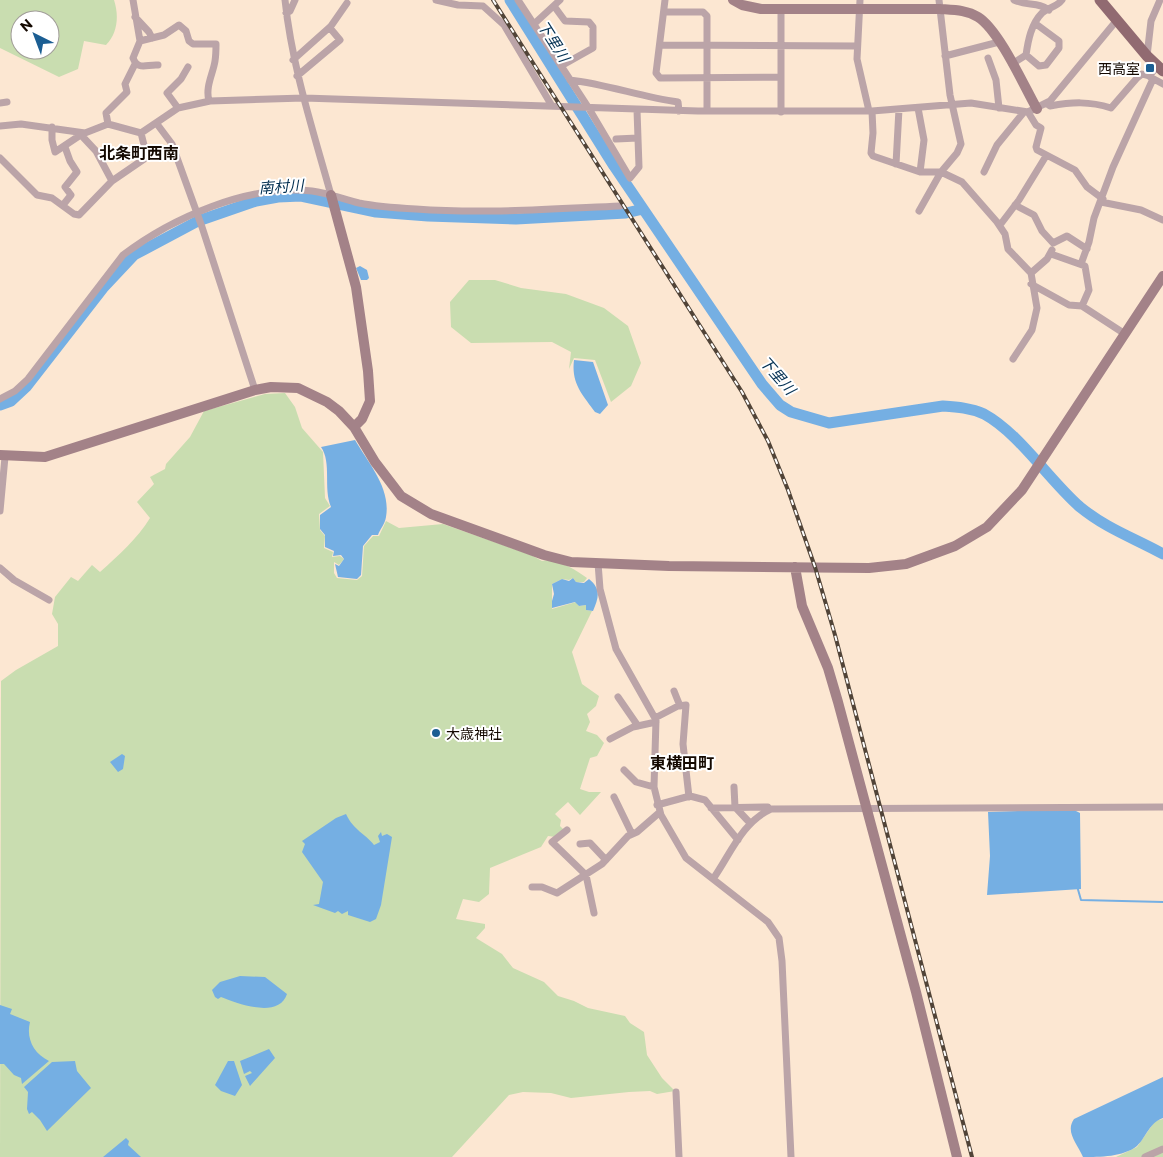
<svg xmlns="http://www.w3.org/2000/svg" width="1163" height="1157" font-family="Commissioner,'Noto Sans JP',sans-serif">
<style>
.green{fill:#c9ddb0;fill-rule:evenodd}
.water{fill:#75afe3}
.lines{fill:none;stroke-linecap:round;stroke-linejoin:round}
.stream{stroke:#75afe3;stroke-width:2}
.river{stroke:#75afe3;stroke-width:11}
.street{stroke:#bba4a8;stroke-width:7}
.secondary{stroke:#a38288;stroke-width:10}
.primary{stroke:#916a71;stroke-width:11}
.rail-casing{stroke:#514438;stroke-width:4}
.rail{stroke:#fff;stroke-width:2;stroke-dasharray:5.5;stroke-linecap:butt}
.poi-dot{fill:#1b5e93;stroke:#fff;stroke-width:2}
.labels{text-anchor:middle;dominant-baseline:central;stroke-width:4;stroke-linejoin:round;paint-order:stroke}
.poi-label{font-size:14px;fill:#140901;stroke:#fff;text-anchor:end}
.water-label{font-size:15px;font-style:italic;fill:#022f51;stroke:#fff}
.quarter-label{font-size:16px;font-weight:bold;fill:#140901;stroke:#fff}
</style>
<rect width="100%" height="100%" fill="#fce7d2"/>
<path class="green" d="M0,0H114C119,15 118,33 106,45L84,41L78,69L59,77L0,48ZM20,20H50V50H20Z
M469,280H495L521,288L566,294L604,308L628,326L641,363L631,386L611,402L595,360L574,358L569,369L571,352L552,342L471,343L451,327L450,302Z
M285,393L295,407L302,428L323,452L325,498L330,506L319,514L320,530L325,536L324,548L333,552L332,557L340,556L344,559L339,565L334,562V573L337,578L357,580L362,576L364,546L373,536H379L386,521L399,528L443,524L531,555L542,561C557,558 576,570 587,578L584,582H576L573,578L569,580L562,579L552,584V609L576,602L579,606L586,605V610L592,611L572,652L582,684L599,696L596,706L587,714L590,722L586,731L597,735L604,743L597,756L590,758L580,789L589,792H601L580,815L568,802L555,814L561,820L560,826L564,830L556,837L548,836L541,847L490,868L489,894L479,902L463,899L456,919L485,924V928L476,938L502,954L513,968L544,982L558,996L574,1001L588,1008L625,1016L630,1023L644,1032L647,1055L662,1078L675,1091L657,1094L650,1091L629,1092L571,1098L551,1093L523,1092L509,1095L452,1157H0L1,681L16,670L58,646V624L52,614L55,597L71,577L78,581L92,565L100,572C119,555 137,539 150,518L137,502L154,484L150,477L165,469L166,464L190,437L204,411L265,394Z
M1163,1119V1157H1116L1137,1147L1155,1121Z"/>
<path class="water" d="M360,266L367,270L369,278L367,280H361L356,268Z
M574,360L593,362L608,405L600,414L595,412C583,395 571,384 574,360Z
M355,440C369,464 391,488 386,517C385,524 380,529 378,535H372L363,546L361,575L357,579L338,577L335,564L339,566L344,559L341,555L333,556L334,551L325,547V535L320,529V515L331,507C323,488 332,463 321,447Z
M573,578L576,582L584,583L589,579C601,589 599,597 593,611L586,610V605L579,606L575,602L552,608V601L554,594L552,584L562,579L569,581Z
M122,754L125,756L123,769L118,772L110,762Z
M1072,809L1080,813L1081,889L987,895L990,856L988,812Z
M346,814C354,831 365,833 374,845L380,842L378,836L381,832L382,836L387,834L392,837L381,905L376,919L370,922L348,915V911L342,914L338,911L335,913L313,905L319,904L323,882L302,852L305,844L302,841L336,818Z
M240,976L265,977L287,994C279,1019 238,1004 221,997L218,999L215,997L212,990L220,982Z
M0,1005L12,1009L10,1014L30,1022C26,1038 33,1053 49,1061L22,1084L21,1078L14,1075L4,1064H0Z
M269,1049L275,1058L250,1086L245,1076L252,1073L250,1071L244,1074L240,1061Z
M75,1061L77,1071L91,1088L47,1131L40,1120L32,1112L29,1114L27,1109L28,1092L24,1087L52,1062Z
M228,1061H234L242,1085L235,1096L221,1091L215,1085Z
M1163,1077V1118C1149,1123 1147,1136 1137,1146C1123,1157 1100,1157 1083,1157C1077,1143 1065,1132 1074,1119Z
M126,1138L129,1141L128,1145L141,1157H103Z"/>
<g class="lines">
<path class="stream" d="M1077,886L1081,900L1163,902"/>
<path class="river" d="M510,0L614,166L762,384L780,405L791,412L829,423L943,406C957,407 971,408 984,414C1019,433 1049,480 1080,507C1107,529 1134,538 1163,554
M0,405L11,401L26,387L103,288L134,255L198,221L256,201L278,197L301,196L376,212L428,216L516,219L626,213L643,209"/>
<path class="street" d="M133,0L140,41
M285,0C292,67 313,130 331,195
M436,0L458,5L483,6L504,25L552,106
M518,0L588,107L630,178L639,167L637,110
M665,0L656,73L660,78L780,77
M860,0L857,59L869,111
M1014,0C1026,6 1039,2 1049,10
M554,6L565,21L589,22L593,27V48L561,66
M664,12H703L707,16V111
M286,13L290,11L295,0
M135,17L149,32L152,38
M534,24L560,0
M660,45L857,46
M1026,55L1039,66L1046,65L1059,48V41L1036,24
M945,56L999,42
M1147,56L1151,21L1160,0
M988,58L996,80L999,108
M293,60L331,26L347,3
M1012,64L1026,55C1028,41 1031,24 1042,13C1048,7 1056,8 1062,0
M158,65C147,64 138,71 133,58L140,41L164,35L179,25L186,31L189,41L193,44H216C216,49 216,55 215,61C213,74 205,87 209,101
M297,76L340,40L330,28
M1150,77L1163,84
M570,80C606,84 641,97 678,102L679,111
M0,103L7,102
M1046,103L1050,106C1072,102 1089,101 1111,108L1137,78L1142,74L1149,76L1157,67
M178,108L167,93L181,79L188,67
M918,108L924,140L920,172
M872,111L873,133L871,153L873,156L920,172H941L962,182L997,222L1005,234L1008,249L1031,273L1037,308L1032,330L1013,359
M781,112V9
M1028,112L1036,125L1041,128L1036,147L1037,150L1075,170L1087,187L1103,199
M108,124L106,113L127,92L125,84L135,64
M157,124L172,144L202,227L255,390
M0,126L21,124L85,133L108,124L141,133L178,108L210,101L304,98L698,111H872L971,103L1028,112L1050,101L1117,20
M52,127V140L55,152L79,136V133
M79,136L81,135L96,151L112,181
M616,139L638,138
M0,158L37,195L52,198L74,214L79,215L112,181L147,157L141,133
M896,164L899,109
M984,172L997,145L1024,112
M1101,202L1141,210L1163,220
M63,205L71,195L65,187L77,172L70,161L65,147
M1015,205L1034,215L1042,231L1053,243L1067,236L1087,249
M919,211L941,172L957,153L961,144L950,95L939,0
M1000,225L1019,200L1046,156
M1051,254L1085,266L1089,290L1082,306
M1081,264L1089,242L1094,218L1113,167L1153,79
M1031,273L1047,259L1052,250
M1031,284L1069,305L1082,306L1125,334
M0,399L15,391L28,379L123,255C172,218 248,184 312,191C328,193 343,199 359,203C378,207 397,208 416,209C483,214 552,209 620,206
M0,511L5,457
M598,563L600,589L616,649L656,720L654,787L661,815L686,858L768,922L779,938L782,961L791,1157
M0,568L14,580L49,600
M674,691L680,706
M618,697L638,726
M655,718L678,706L686,705L683,744L689,797
M610,739L633,727L656,722
M624,770L636,782L654,787
M734,787L735,807L750,823
M614,797L632,834
M657,805L690,796L705,800L738,840
M711,808L768,807L769,809
M567,830L552,842L586,875L594,913
M580,844L590,843L606,860
M713,879C730,855 742,822 771,809L1163,807
M532,887H542L557,893L602,864L628,836L637,832L660,812
M676,1092L679,1157
M1145,1157L1163,1149"/>
<path class="secondary" d="M733,0L742,5L761,9H940C954,10 967,10 978,17C999,30 1024,86 1037,109
M331,195L356,287L368,371L370,401L362,419L354,427
M0,455L45,457L255,390L271,387L298,388L327,402L339,411L354,427L375,462L401,496L431,514L544,555L571,562L669,566L869,568L906,564L955,546L987,527L1022,490L1163,276
M795,567L802,606L828,668L838,702L916,992L957,1157"/>
<path class="primary" d="M1100,0L1147,56L1163,71"/>
<defs>
<path id="rail" d="M493,0L742,392L768,441L788,490L815,567L835,635L972,1157"/>
</defs>
<use href="#rail" class="rail-casing"/>
<use href="#rail" class="rail"/>
</g>
<g class="poi-dot">
<rect x="1145" y="63" width="10" height="10" rx="2.5"/>
<circle cx="436" cy="733" r="5"/>
</g>
<g class="labels">
<g class="poi-label">
<text x="1140" y="68">西高室</text>
<text x="446" y="733" text-anchor="start">大歳神社</text>
</g>
<g class="water-label">
<text transform="translate(554 41) rotate(58)">下里川</text>
<text transform="translate(281 186) rotate(-4)">南村川</text>
<text transform="translate(778 375) rotate(49)">下里川</text>
</g>
<g class="quarter-label">
<text x="139" y="152">北条町西南</text>
<text x="682" y="762">東横田町</text>
</g>
</g>
<g transform="translate(35 35) rotate(318)"><circle r="24" fill="#ffffff" stroke="#a19d99"/>
<path d="M0-4L9 19L0 12L-9 19Z" fill="#1b5e93"/>
<text y="-8" font-size="14" font-weight="bold" text-anchor="middle" fill="#140901">N</text>
</g>
</svg>
